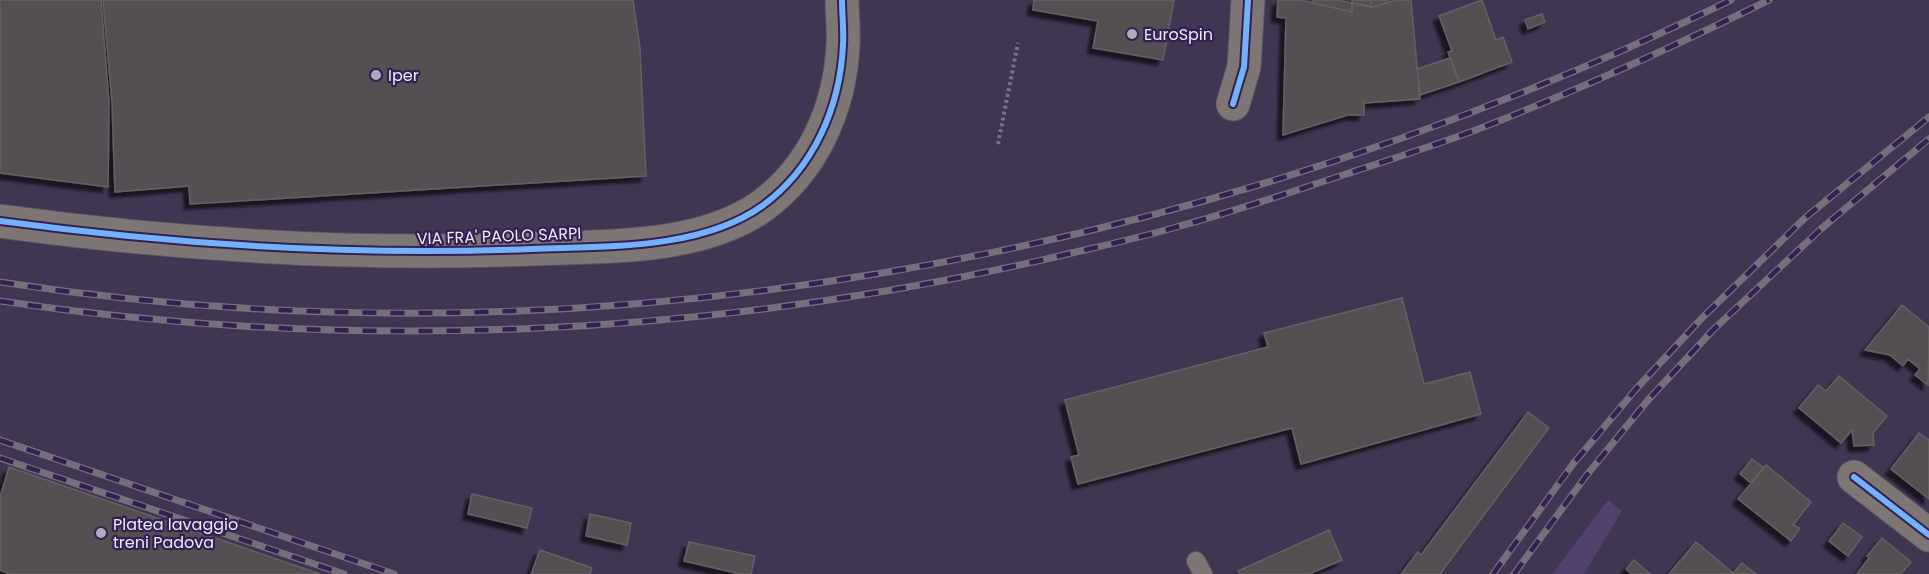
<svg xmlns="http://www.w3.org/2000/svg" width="1929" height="574" font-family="Poppins,sans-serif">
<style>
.green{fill:#51416c}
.building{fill:#525052;stroke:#646162;stroke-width:1.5;filter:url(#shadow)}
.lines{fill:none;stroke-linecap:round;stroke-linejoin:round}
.service-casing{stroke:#5a5167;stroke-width:20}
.minor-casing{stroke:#5a5167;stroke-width:35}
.tertiary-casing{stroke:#5a5167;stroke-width:35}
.path{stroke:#79727a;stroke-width:4;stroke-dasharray:3 3;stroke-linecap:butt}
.service{stroke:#7e7675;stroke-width:18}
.minor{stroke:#7e7675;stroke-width:33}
.tertiary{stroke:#7e7675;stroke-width:33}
.rail-casing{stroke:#776e7b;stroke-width:7}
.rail{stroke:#352052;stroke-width:4.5;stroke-dasharray:14;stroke-linecap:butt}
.cycleway-casing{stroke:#352052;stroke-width:10}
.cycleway{stroke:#73b2f8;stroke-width:6}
.poi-dot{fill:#b1a9bf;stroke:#352052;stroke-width:2}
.labels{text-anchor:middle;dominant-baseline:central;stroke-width:4.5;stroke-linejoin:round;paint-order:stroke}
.poi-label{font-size:16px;fill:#ede7fa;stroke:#352052;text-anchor:start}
.street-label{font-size:16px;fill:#ede7fa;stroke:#352052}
</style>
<defs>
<filter id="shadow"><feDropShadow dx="-5.5" dy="5.5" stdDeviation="1.5" flood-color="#0009"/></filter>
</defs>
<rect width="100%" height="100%" fill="#413652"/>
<path class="green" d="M1608,500L1622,511L1584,574H1552Z"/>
<path class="building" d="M0,0H101L109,103L108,187L0,173Z
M103,0H633L640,48L646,176L190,204L189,186L115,192L112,102Z
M1034,0H1174L1163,60L1093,48L1098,21L1033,10Z
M1278,0H1300L1352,12V3L1373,7L1396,0H1411L1420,99L1364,103V115H1348L1283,135L1286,18L1277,17Z
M1313,0H1337L1352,3V12L1313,3Z
M1352,0H1371L1370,7L1352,3Z
M1371,0H1388L1387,3L1373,7H1370Z
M1482,0L1496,40L1503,37L1512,62L1459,82L1448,52L1452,51L1439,16Z
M1542,14L1545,22L1528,29L1525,20Z
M1450,58L1459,82L1420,95L1417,69Z
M1402,298L1424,384L1470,372L1481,414L1301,464L1292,428L1078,484L1071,457L1079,455L1065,400L1268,347L1264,333Z
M1902,305L1929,327L1928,385L1915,375L1920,369L1908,359L1903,366L1890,355L1865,350Z
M1839,376L1887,416L1873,433L1874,445L1854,446L1852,430L1841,443L1799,408L1818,385L1826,391Z
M1528,412L1549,428L1440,574H1401L1418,552L1421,555Z
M1919,433L1929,440V499L1891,469Z
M1752,459L1764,468L1751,483L1740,474Z
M1766,465L1811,502L1793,525L1800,528L1791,541L1738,499Z
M9,467L320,574H10L0,570V497Z
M472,494L532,508L527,528L468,514Z
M590,514L631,523L627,545L586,536Z
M1843,523L1862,537L1848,556L1829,541Z
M1329,530L1342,560L1309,574H1239L1238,571Z
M1882,538L1911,562L1901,574H1857L1869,558L1867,556Z
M689,542L755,556L751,574H740L684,561Z
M1696,542L1733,573L1735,574H1669Z
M540,550L592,568L590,574H531Z
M1634,560L1650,574H1632L1626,569Z
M1742,563L1756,574H1735L1733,573Z"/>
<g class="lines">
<defs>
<path id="service" d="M1196,561L1203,574"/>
<path id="minor" d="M1233,104L1244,67L1248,0
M1854,477L1929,535"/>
<path id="tertiary" d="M0,221C177,245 354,256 532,249C606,246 700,250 762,206C813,169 840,108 843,45C844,30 842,15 842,0"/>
</defs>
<use href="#service" class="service-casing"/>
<use href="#minor" class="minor-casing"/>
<use href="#tertiary" class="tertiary-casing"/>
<path class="path" d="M998,144L1018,43"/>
<use href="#service" class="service"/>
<use href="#minor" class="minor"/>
<use href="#tertiary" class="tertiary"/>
<defs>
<path id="rail" d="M0,282C589,373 1198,259 1731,0
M0,301C350,353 711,337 1055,257C1097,247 1139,238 1180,226C1236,211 1291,192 1346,174C1389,160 1433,146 1476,130C1576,91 1673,47 1769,0
M0,440L394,574
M0,458L344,574
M1493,574L1573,464L1636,389L1702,318L1806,217L1929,117
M1514,574L1586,476L1648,400L1714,329L1822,228L1929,139"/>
</defs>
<use href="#rail" class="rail-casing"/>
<use href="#rail" class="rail"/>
<defs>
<path id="cycleway" d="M1233,104L1244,67L1248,0
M0,221C177,245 354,256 532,249C606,246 700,250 762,206C813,169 840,108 843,45C844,30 842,15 842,0
M1854,477L1929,535"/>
</defs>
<use href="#cycleway" class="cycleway-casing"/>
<use href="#cycleway" class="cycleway"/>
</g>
<g class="poi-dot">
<circle cx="1132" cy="34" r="6"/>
<circle cx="376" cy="75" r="6"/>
<circle cx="101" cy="533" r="6"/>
</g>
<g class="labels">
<g class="poi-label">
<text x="1144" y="34">EuroSpin</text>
<text x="388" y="75">Iper</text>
<text x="113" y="524">Platea lavaggio<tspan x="113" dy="18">treni Padova</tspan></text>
</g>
<g class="street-label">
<text transform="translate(499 236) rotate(-2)">VIA FRA' PAOLO SARPI</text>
</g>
</g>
</svg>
